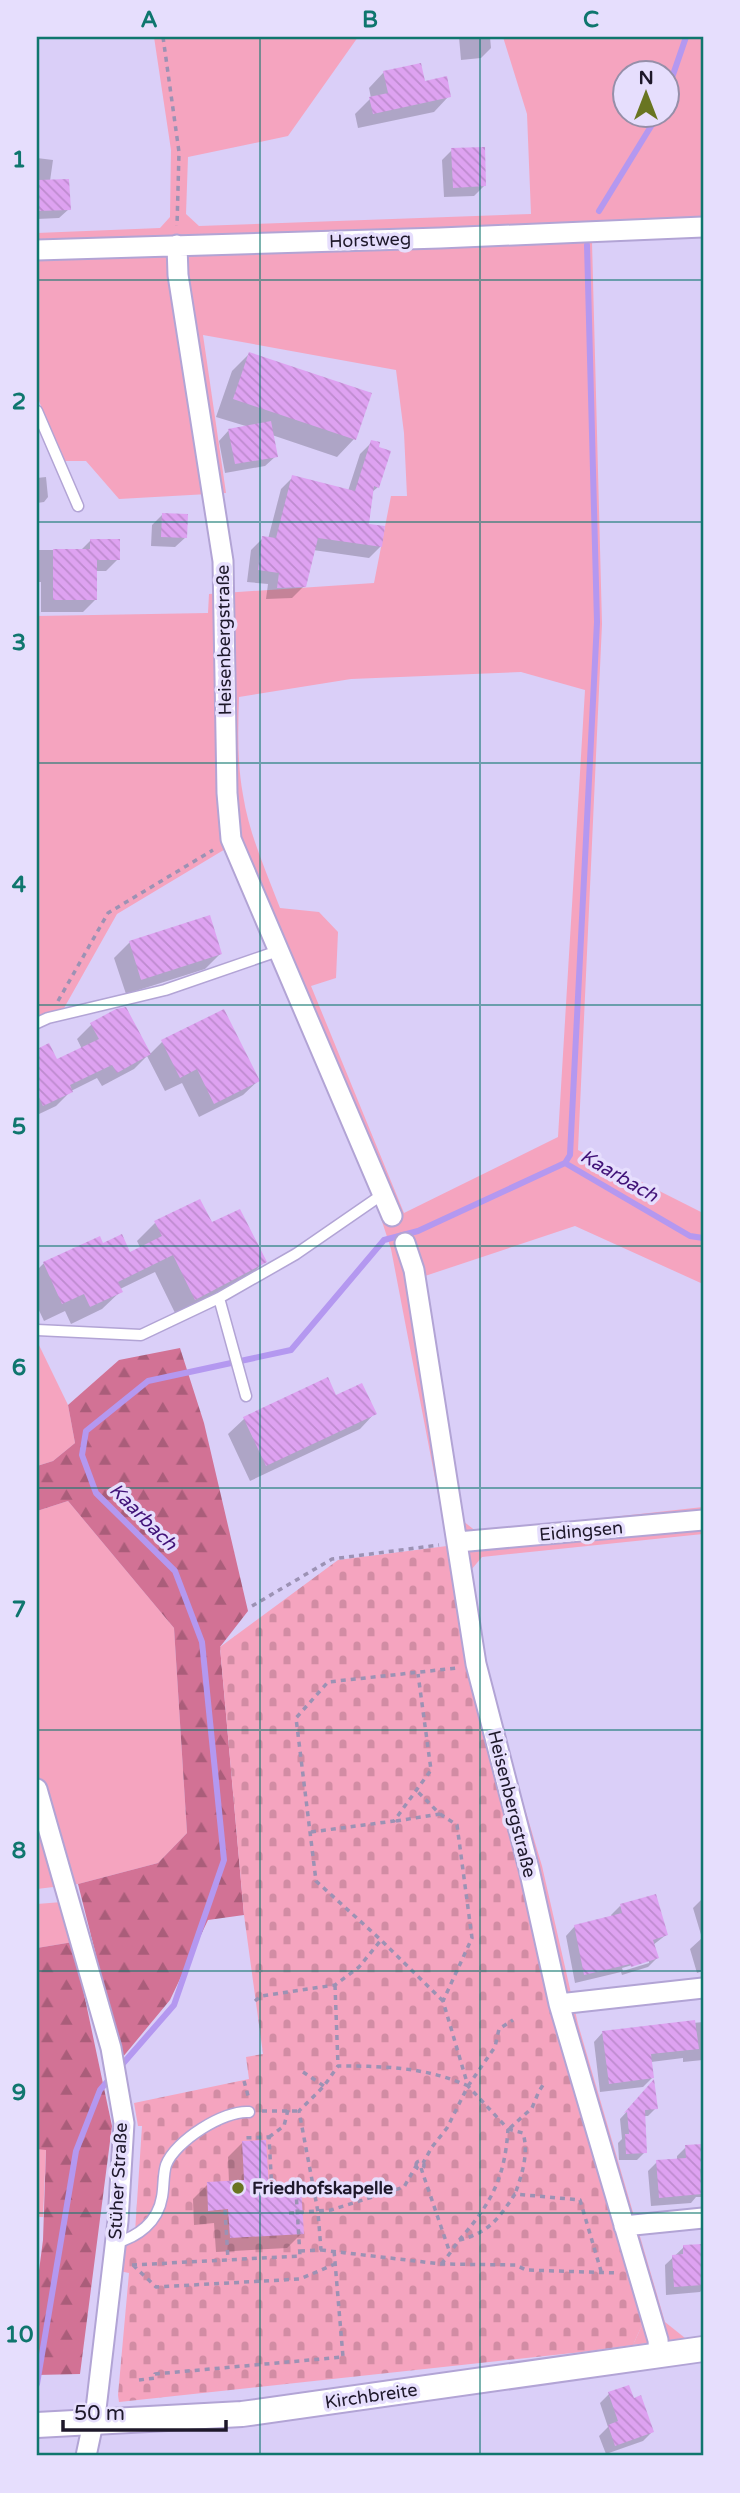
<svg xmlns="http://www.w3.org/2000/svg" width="740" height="2493" font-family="'Varela Round',sans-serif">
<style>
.green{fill:#f5a4bf;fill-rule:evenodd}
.forest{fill:url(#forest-firs)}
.cemetery{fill:url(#cemetery-stones)}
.shadow{fill:#0003;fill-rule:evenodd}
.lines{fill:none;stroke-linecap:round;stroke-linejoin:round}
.stream{stroke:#b498f0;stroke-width:6}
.building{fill:url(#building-back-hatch)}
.service-casing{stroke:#b2a4d5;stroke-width:13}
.minor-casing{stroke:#b2a4d5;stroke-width:23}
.tertiary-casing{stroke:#b2a4d5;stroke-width:28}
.path{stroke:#9c92b4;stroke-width:3.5;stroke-dasharray:5 5;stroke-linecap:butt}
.service{stroke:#fff;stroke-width:10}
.minor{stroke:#fff;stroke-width:19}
.tertiary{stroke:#fff;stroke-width:24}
.grid{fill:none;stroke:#0f766e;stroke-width:2;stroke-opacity:0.55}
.poi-dot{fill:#697521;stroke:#e6defd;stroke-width:2.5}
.labels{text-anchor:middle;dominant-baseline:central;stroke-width:7;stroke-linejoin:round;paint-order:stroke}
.street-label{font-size:18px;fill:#1e182a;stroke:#e6defd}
.poi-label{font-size:18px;font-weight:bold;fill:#1e182a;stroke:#e6defd;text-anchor:start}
.water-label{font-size:19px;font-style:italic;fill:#411278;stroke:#e6defd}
.neatline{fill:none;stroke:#0f766e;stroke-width:2.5}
.grid-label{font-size:23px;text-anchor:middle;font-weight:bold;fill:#0f766e}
</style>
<defs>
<pattern id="forest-firs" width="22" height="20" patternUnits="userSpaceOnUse" patternTransform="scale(1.75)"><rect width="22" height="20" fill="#d27295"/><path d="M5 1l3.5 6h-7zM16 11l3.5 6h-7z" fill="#aa5d7a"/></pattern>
<pattern id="cemetery-stones" width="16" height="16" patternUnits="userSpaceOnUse" patternTransform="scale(1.75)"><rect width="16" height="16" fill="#f5a4bf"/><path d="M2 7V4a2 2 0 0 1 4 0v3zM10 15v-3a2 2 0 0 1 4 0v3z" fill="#d28ca4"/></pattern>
<pattern id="building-back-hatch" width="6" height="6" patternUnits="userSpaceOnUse" patternTransform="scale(1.75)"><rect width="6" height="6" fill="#dea2f1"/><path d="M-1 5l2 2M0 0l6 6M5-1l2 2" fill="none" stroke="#be8bcf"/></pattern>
</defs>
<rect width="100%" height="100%" fill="#dacff8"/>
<path class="green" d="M154,37H358L288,136L188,157L186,214L199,226L531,214L527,114L503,37H703V237L592,242L602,624L578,1150L703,1213V1284L575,1226L422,1277L463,1521L477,1532L703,1507V1534L482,1557L471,1570L487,1665L501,1728L542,1866L578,2024L665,2322L685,2338L633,2345L643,2323L471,1666L391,1249L378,1209L227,848L117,914L59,1017L37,1028V616L208,613L209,594L374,583L391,496H407L404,433L396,370L203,335L226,493L119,499L86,461H62L39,401H37V233L160,228L170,217L171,150ZM624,74H666V116H624ZM521,672L585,690L558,1137L404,1213L311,986L336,978L338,932L319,912L280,908C266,871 249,834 243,795C237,762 238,730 239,697L351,679Z
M37,1341L68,1405L75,1443L53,1461L37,1466Z
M68,1501L174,1628L187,1833L158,1863L78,1884L37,1889V1511Z
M62,1902L73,1942L37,1948V1904Z
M37,2149H46L43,2217H37Z"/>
<path class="forest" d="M180,1348L204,1423L248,1611L220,1647L244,1915L208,1920L170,2000L122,2058L78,1884L158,1863L187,1833L174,1628L68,1501L37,1511V1466L53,1461L75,1443L68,1405L119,1360Z
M73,1942L112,2126L80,2374L37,2375V2286L43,2240L46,2150L37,2149V1948Z"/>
<path class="cemetery" d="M447,1546L471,1666L643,2323L633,2345L582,2352L119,2402L118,2395L129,2273L119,2271L125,2232H135L142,2126H138L134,2103L249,2079L246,2057L263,2054L244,1915L220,1647L338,1560Z"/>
<path class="shadow" d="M459,37H490L491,48L481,58L461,60Z
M384,72L423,83L449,96L434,112L358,128L355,114L371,98L369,88Z
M452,150L485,185L474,196L444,197L442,160Z
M37,158L53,160L50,181L69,209L59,218L37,219Z
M249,354L354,439L337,457L272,435L276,456L265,466L225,473L219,441L229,430L249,427L216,417L232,371Z
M372,442L378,487L371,493L367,525L381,546L369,558L313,550L304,586L292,598L266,599L268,584L247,582L251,550L263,538L268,539L281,489L293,477L348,491L360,454Z
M46,477L48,497L44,502L37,503V478Z
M162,515L186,537L175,547L151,546L152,525Z
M91,540L118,559L106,571H95V600L83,612H41V582H37V550H81Z
M130,942L220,954L205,969L126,994L114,958Z
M92,1024L149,1055L162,1042L258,1081L243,1095L199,1117L182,1083L165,1091L147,1056L134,1069L102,1086L97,1078L71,1091L56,1106L37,1115V1051L48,1046L56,1061L82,1049L77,1039Z
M155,1223L211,1225L264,1262L246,1280L177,1317L155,1272L120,1289L121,1291L102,1309L71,1324L65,1311L44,1321L37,1306V1270L44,1263L99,1238L102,1245L129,1255L141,1249L137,1241Z
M327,1380L335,1398L375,1413L360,1429L250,1481L228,1434L244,1419Z
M703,1898V1971L697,1973L690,1949L702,1938L693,1908Z
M620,1906L666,1935L653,1945L657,1958L648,1967L622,1975L621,1972L575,1983L566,1936L575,1926L612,1918L611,1915ZM649,1960V1963L623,1971L622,1968Z
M703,2022V2060L683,2062V2058L651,2062L652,2078L643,2087L600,2092L594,2042L603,2032Z
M653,2083L656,2108L648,2116H643L645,2152L637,2160H619L618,2143L622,2139L620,2119Z
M242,2143L267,2191L302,2233L287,2248L216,2252L214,2223L194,2225L193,2199L208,2184L229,2183L228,2157Z
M703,2146V2197H696L691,2203L651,2206L648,2171L657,2162L677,2160V2156L686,2147Z
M703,2246V2289L700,2292L666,2295L665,2265L684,2247Z
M609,2394L652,2432L643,2441L606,2454L599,2436L608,2427L600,2403Z"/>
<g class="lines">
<path class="stream" d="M666,95L686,37
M599,211L653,123
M565,1163L570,1155L597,622L587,245
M120,2067L174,2005L224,1860L202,1642L175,1571L96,1493L82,1455L86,1431L148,1381L291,1350L384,1240L418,1231L565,1163L690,1236L703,1238
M37,2384L76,2151L100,2090L112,2076"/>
</g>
<path class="building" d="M421,63L425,81L447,76L451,97L373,114L369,97L388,93L383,71Z
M485,147L486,186L453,188L451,148Z
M69,179L71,210L37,211V180Z
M249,352L372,393L356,440L233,399Z
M271,421L278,457L235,464L228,429Z
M371,440L380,442L379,447L391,451L379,488L374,486L369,524L385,526L382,547L318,538L306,587L277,588L279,573L258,570L262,536L276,538L292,475L355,491Z
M162,513L188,514L187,538L161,537Z
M90,539H120V560H97V600H53V549H90Z
M210,915L222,954L141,980L129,941Z
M126,1007L151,1054L117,1073L112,1065L70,1085L73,1092L43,1106L37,1093V1049L49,1043L57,1059L99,1039L90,1023L116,1009Z
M224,1009L260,1081L214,1104L197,1069L180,1078L161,1040Z
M200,1199L212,1222L240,1209L267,1262L195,1300L173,1255L118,1282L123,1292L90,1307L84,1294L62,1304L43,1262L100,1236L103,1243L122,1234L130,1252L162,1236L154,1221Z
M328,1377L336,1395L362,1383L377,1414L266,1466L243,1417Z
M656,1894L668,1935L653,1940L659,1958L631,1967L630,1964L584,1975L574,1925L622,1913L620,1904Z
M695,2020L699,2049L651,2054L654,2078L609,2084L602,2031Z
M654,2079L658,2109L645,2110L647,2153L626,2154L625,2134H629L627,2112L624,2113Z
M266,2140L269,2189L301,2187L304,2234L230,2238L228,2209L208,2211L207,2182L244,2180L242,2141Z
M703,2144V2169H700L702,2194L659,2198L656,2160L686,2158L685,2145Z
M703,2244V2285L674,2287L672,2255L683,2254V2245Z
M629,2385L634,2398L641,2395L654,2432L615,2446L608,2425L618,2421L608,2392Z"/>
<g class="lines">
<defs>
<path id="service" d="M37,411L78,506
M37,1023L48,1018L165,990L278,951
M219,1298L246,1396
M37,1330L141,1335L219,1298L296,1254L383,1194
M115,2243C138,2237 158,2222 162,2197C164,2187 163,2174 166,2165C175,2141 224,2110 249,2112"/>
<path id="minor" d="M177,245L178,275L223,561L227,793L231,839L392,1216
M37,250L440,238L703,227
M405,1243L414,1270L476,1664L529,1869L559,2004L658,2340L659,2355
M458,1542L703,1520
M37,1789L111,2048L124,2123L118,2221L96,2409L86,2456
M559,2004L703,1988
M624,2226L703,2218"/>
<path id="tertiary" d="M37,2425L242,2414L703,2349"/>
</defs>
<use href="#service" class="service-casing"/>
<use href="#minor" class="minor-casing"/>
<use href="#tertiary" class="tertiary-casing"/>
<path class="path" d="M163,37L179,152L177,226
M58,1001L108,913L213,850
M252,1606L332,1559L439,1545
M440,1814L457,1825L472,1938L443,2001L468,2086L508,2129C505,2177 492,2202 461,2238C454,2246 449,2256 441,2264
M396,1821L440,1814L417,1791
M311,1832L394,1821L431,1770L418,1674
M335,1985L338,2066
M255,2001L261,1996L335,1985L359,1967L381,1940
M443,2001L381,1940L316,1881L296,1718L328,1682L457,1668
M303,2072L324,2086
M244,2081L249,2099
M468,2086L495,2047L499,2029L513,2020
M262,2111H299
M510,2128L532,2108L539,2091L545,2082
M508,2129L523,2133C529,2153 522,2175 515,2194
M269,2137L284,2126L288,2110
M416 2165a4 4 0 1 1 8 0a4 4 0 1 1-8 0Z
M421,2168L450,2253
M225,2210L228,2260
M289,2213L331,2210L404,2187L416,2166
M459,2240C489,2233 499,2218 515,2194L580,2200L601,2271
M321,2250L441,2264L516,2265L526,2270L618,2273
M300,2251L321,2250L318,2212L299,2111L324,2086L338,2066C382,2066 427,2067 468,2086L447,2128L432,2147L423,2163
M132,2265L300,2256L296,2191L272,2192L269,2137L242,2138
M133,2265L156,2287L300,2279L335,2264
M139,2380L155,2378V2374L343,2357L334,2250"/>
<use href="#service" class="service"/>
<use href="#minor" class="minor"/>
<use href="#tertiary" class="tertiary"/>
</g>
<path class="grid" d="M260,37V2456M480,37V2456M37,280H703M37,522H703M37,763H703M37,1005H703M37,1246H703M37,1488H703M37,1730H703M37,1971H703M37,2213H703"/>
<circle class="poi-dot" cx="238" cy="2188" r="7"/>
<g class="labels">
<g class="street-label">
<text transform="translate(370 240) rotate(-2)">Horstweg</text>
<text transform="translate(224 640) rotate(-91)">Heisenbergstraße</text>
<text transform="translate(581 1531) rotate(-5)">Eidingsen</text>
<text transform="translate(512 1804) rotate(76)">Heisenbergstraße</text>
<text transform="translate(118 2181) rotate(-87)">Stüher Straße</text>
<text transform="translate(371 2396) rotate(-8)">Kirchbreite</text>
</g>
<g class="poi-label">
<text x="252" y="2188">Friedhofskapelle</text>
</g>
<g class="water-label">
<text transform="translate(619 1176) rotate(30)">Kaarbach</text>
<text transform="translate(143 1517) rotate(45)">Kaarbach</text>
</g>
</g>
<rect width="740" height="2493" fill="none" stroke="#e6defd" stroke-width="77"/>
<g transform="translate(646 94)"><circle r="33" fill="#e6defd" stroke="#968fa9" stroke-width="2"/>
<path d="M0-5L12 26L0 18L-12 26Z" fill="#697521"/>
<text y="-10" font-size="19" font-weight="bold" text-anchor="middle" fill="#1e182a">N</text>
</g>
<path d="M63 2420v10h163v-10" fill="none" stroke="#1e182a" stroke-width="3.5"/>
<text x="74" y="2420" font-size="21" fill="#1e182a" stroke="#e6defd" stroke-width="5" paint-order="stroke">50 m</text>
<rect x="38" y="38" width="664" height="2416" class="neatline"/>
<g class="grid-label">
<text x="149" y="27">A</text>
<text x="370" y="27">B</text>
<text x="591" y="27">C</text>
<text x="19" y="167">1</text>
<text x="19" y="409">2</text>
<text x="19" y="650">3</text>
<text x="19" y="892">4</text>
<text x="19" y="1134">5</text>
<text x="19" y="1375">6</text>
<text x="19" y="1617">7</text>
<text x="19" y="1858">8</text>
<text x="19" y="2100">9</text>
<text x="19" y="2342">10</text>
</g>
</svg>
